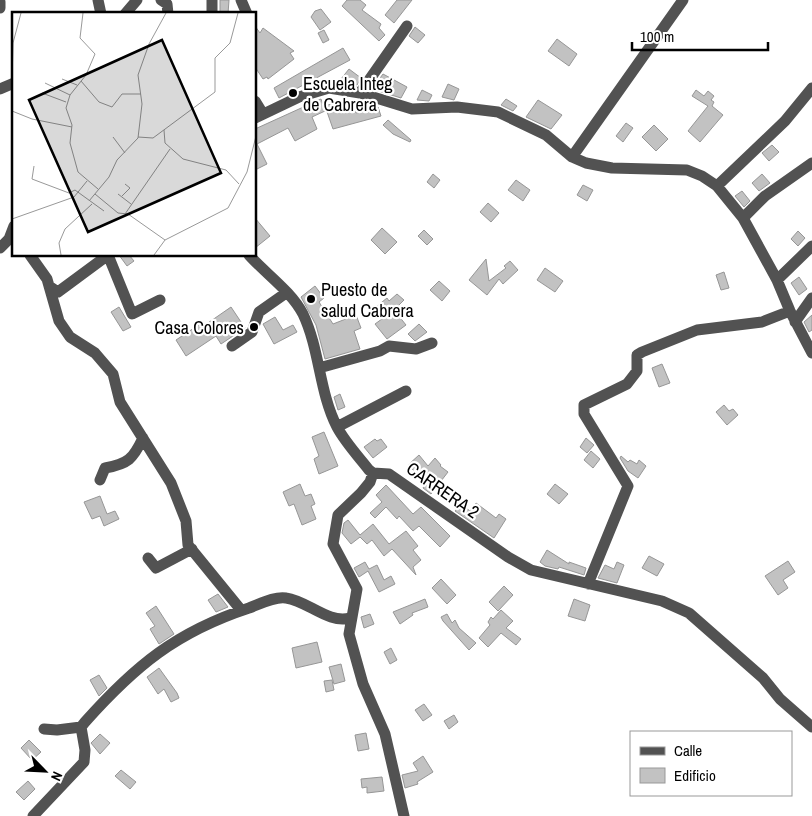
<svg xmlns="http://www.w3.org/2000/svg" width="812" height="816" font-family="'Archivo Narrow',sans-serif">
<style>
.building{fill:#c2c2c2;stroke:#969696}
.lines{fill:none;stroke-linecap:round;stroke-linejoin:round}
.minor{stroke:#525252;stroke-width:11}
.poi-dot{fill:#000;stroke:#fff;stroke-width:2}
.labels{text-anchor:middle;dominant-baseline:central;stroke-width:4.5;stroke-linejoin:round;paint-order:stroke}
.poi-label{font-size:18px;fill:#000;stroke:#fff;text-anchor:start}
.street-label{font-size:18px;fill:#000;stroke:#fff}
.inset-road{fill:none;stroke:#999;stroke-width:1}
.view{fill:#000;fill-opacity:0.15;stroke:#000;stroke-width:2.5}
.inset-edge{fill:none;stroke:#000;stroke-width:2.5}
</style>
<rect width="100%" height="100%" fill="#fff"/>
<path class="building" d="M220,0H229L228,14H220Z
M347,0H360L366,5L362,10L381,24L379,28L385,35L379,41L342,6Z
M397,0H412L394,23L385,15Z
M321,9L331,22L320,30L311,17L315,11Z
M255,26L260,33L263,28L294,51L290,53L294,59L268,79L267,77L263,79L255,67Z
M415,27L425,35L418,43L409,36Z
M324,30L329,40L323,43L318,33Z
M557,39L577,54L569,66L548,51Z
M343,48L350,60L279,98L274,88Z
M349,69L361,78L357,85L347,83L341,79Z
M383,74L407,87L401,98L372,89Z
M448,84L459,89L454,100L442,97Z
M422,90L432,95L429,101L417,100Z
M696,90L704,96L708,91L714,96L711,100L714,102L712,106L723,115L700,142L688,131L708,106L692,96Z
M321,99L325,111L312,117L317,129L295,141L288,128L257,144L267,164L255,170V129Z
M346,99L349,110L354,108L356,113L378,107L381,116L333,129L325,106Z
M506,99L517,106L513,111L501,105Z
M538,100L562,115L551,129L526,117Z
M388,120L411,140L410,142L393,134L383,125Z
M626,123L633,128L623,142L616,136Z
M654,125L668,139L656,151L642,137Z
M772,145L779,152L769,161L762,153Z
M433,174L440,180L434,188L427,182Z
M762,174L770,183L759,191L752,183Z
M516,180L530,190L523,201L508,190Z
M583,185L593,190L587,201L577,195Z
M742,191L750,201L744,207L735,196Z
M488,203L499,213L491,222L480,212Z
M255,218L270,236L255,248Z
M382,228L397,242L385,254L371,240Z
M424,230L433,239L427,245L418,236Z
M798,231L805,238L798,246L791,239Z
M119,255H129L134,261L127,266Z
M486,259L489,281L506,268L504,266L510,261L518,270L503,284L499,279L487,295L469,280Z
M545,268L563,281L555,292L537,280Z
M724,272L729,288L721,290L716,275Z
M799,277L807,289L799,295L791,283Z
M439,281L450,291L442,301L430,290Z
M315,286L324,298L319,302L333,324L356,315L361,328L354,331L360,349L325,359L316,325L301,297Z
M397,294L404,300L394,310L406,325L387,339L375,324L386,316L377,306L387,298L389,301Z
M119,307L131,327L123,331L111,312Z
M231,307L245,328L221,344L216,336L186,356L176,340L203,322L205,325Z
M812,315V330L809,332L804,322Z
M275,317L283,330L293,325L297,332L274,344L263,324Z
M419,324L427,332L415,341L408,334Z
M662,364L670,383L659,387L652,368Z
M340,394L345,407L338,410L334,397Z
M724,405L729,411L733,409L738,415L727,425L716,412Z
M324,432L338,466L319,474L314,459L319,456L312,437Z
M586,438L594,445L587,453L580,447Z
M375,439L377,441L381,439L387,447L373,458L364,447Z
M591,451L600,459L593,468L584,460Z
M419,455L428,466L435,458L441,465L440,466L448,472L431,494L423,488L426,483L408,465Z
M621,456L628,462L630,460L637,464L639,460L646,466L638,478L628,471L620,458Z
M300,484L305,496L311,494L315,504L311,506L316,519L302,525L294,504L289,506L283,492Z
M555,484L568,494L559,504L547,494Z
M386,485L413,514L421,507L450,536L440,547L419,526L413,531L399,516L397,519L386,507L375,518L370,513L382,502L376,495Z
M100,496L107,514L115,511L119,519L104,526L100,516L92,519L84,502Z
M476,503L496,518L499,514L506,519L494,538L455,511L461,504L470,511Z
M348,520L360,535L373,524L389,544L406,531L418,546L413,550L421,560L413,567L416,575L392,549L384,556L372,540L367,544L360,537L351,544L342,533L344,523Z
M547,550L569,564V562L586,568L584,575L559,567L558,569L545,566L540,562Z
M649,556L664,564L657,576L642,568Z
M788,561L795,572L783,580L788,588L778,595L765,576Z
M365,562L369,569L377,565L384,580L391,576L395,584L379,592L368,571L359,577L354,568Z
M617,562L624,565L617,583L598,578L605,565L614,569Z
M441,579L456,595L447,604L432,588Z
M504,586L513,595L498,611L489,602Z
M218,594L228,607L216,612L208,600Z
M425,599L428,607L412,613L413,615L400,624L393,612Z
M574,599L590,605L585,621L568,616Z
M156,606L174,634L159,644L150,629L155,626L146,613Z
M501,610L513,621L506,628L521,639L516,645L501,633L488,647L479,638L490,625L488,622L491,617L493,619Z
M370,614L374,624L364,628L361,617Z
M447,614L452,623L455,620L459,628L476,643L469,650L443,621L441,617Z
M317,642L322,662L296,668L292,648Z
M391,648L397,660L390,664L384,652Z
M341,664L345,681L334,684L329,667Z
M159,668L177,693L179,698L171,702L164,689L158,694L147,677Z
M99,675L107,688L99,696L90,680Z
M332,680L334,690L326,692L324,681Z
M424,704L432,715L423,721L415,710Z
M454,715L458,722L449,729L444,721Z
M366,733L369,749L358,751L355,735Z
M100,734L110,743L100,754L91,743Z
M29,740L41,752L32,760L21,748Z
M423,756L433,772L417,782L418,784L405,788L402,775L418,771L413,763Z
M121,770L136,782L130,789L115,776Z
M382,777L384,791L367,793V787L362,788L361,779Z
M28,781L35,789L24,800L16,792Z"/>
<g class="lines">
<path class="minor" d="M98,0L101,14
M161,0L167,4L168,14
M212,0V14
M241,0L247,14
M0,2V8
M125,14L137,0
M0,89L14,83
M360,93L407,26
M255,101L263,114
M255,118L299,97L329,88L360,93L412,109L457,107L498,112L546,135L572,157L586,163L612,168L687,170L702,176L717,186L743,218L777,280L790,311L812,353
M572,157L683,0
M717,186L785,121L812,88
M743,218L765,196L812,163
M0,248L9,239L14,226
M30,255L47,279L59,321L70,337L95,353L113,374L120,402L171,483L186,521L188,545L241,610
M108,255L132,314L160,300
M249,255C266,274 291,291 303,314C320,350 319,392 337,427C345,442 358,456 369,470L373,473L389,474L508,557L531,570L662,601L689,613L763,678L780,699L812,727
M777,280L812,246
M49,286L58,292L108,255
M795,322L812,298
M232,346L252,332L259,312L286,293
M319,368L380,351L389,346L416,349L432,343
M337,427L406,391
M373,473L370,482L361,493L338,515L333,544L357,589L349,634L363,684L385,734L404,816
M100,480L105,468C128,464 133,459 143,438
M148,558L156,568L192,549
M588,584L628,486L584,414V405L627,384L637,371V355L642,352L697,330L762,322L790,311
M44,729L57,730L81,727
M33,816L84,762L85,750L81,727L85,722C135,666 176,632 249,608C260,604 275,596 286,598C308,601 328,624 350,618"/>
</g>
<g class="poi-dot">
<circle cx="293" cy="93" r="5"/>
<circle cx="311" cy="299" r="5"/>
<circle cx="254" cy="327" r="5"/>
</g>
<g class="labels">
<g class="poi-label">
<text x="303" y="83">Escuela Integ<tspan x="303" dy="21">de Cabrera</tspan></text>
<text x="321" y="289">Puesto de<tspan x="321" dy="21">salud Cabrera</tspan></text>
<text x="244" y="327" text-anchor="end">Casa Colores</text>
</g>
<g class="street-label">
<text transform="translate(443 490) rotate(35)">CARRERA 2</text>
</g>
</g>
<g transform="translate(12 12)">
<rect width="244" height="244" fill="#fff"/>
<path class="inset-road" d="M71,1L68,26L83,42L74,63L58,83L54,96L60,113L58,131L66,160L86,177M50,67L65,73M69,69L87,90L100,95L110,82H129M0,70L1,31L9,1M33,71L58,83M30,81L54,90M0,99L20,107L60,115M152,118L153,131L171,147L214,158L227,172M101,125L113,141M126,125L141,126L203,80V46L218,31L226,1M22,154L20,167L57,181L63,178L92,199M83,182L106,201L116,202L153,228M106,182L119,192M110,184L118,176L113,172M77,189L97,165L105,148L126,126L130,92L126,63L137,32L154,1M113,202L158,137M0,207L62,185L75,169M49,243L47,231L53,217L80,192M142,243L153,228L216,196L235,160L244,124"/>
<path class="view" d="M150,28L209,161L76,220L17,88Z"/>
<rect width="244" height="244" class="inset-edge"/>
</g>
<rect x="630" y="731" width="162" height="65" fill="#ffffff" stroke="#999999"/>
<rect x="640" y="747" width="25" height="8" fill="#525252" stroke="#999999"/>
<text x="674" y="756" font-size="15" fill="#000000">Calle</text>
<rect x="640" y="768" width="25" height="15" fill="#c2c2c2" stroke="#999999"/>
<text x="674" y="781" font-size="15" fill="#000000">Edificio</text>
<g transform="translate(45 771) rotate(114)" stroke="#ffffff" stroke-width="4" paint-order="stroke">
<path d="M0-4L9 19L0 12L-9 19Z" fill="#000000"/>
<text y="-8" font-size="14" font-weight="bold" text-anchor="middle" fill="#000000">N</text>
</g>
<path d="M632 42v8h136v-8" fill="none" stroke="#000000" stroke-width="2.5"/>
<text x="640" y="42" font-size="15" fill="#000000" stroke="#ffffff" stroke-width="4" paint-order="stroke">100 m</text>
</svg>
